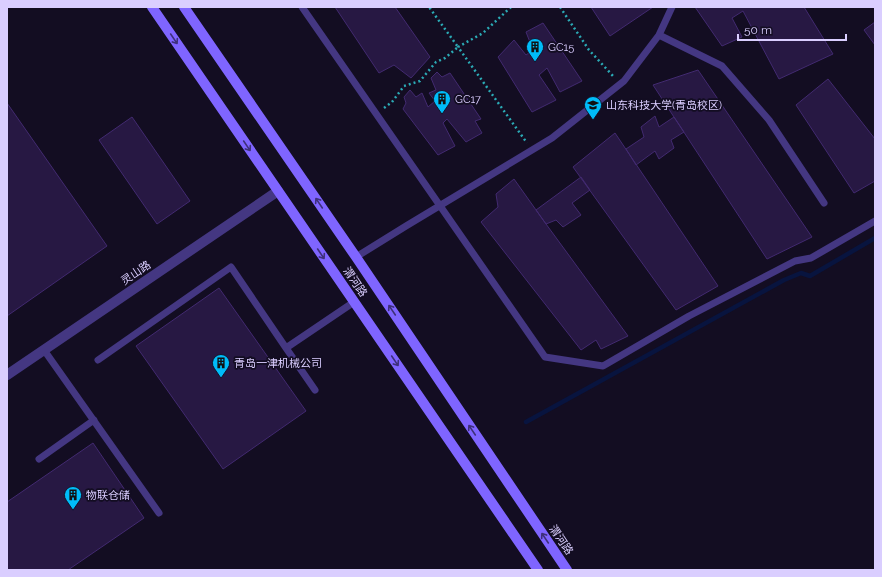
<svg xmlns="http://www.w3.org/2000/svg" width="882" height="577" font-family="Raleway,'Noto Sans SC',sans-serif">
<style>
.lines{fill:none;stroke-linecap:round;stroke-linejoin:round}
.stream{stroke:#08143f;stroke-width:4.5}
.building{fill:#271843;stroke:#422a70}
.path{stroke:#2baab5;stroke-width:2.5;stroke-dasharray:2 3;stroke-linecap:butt}
.service{stroke:#443782;stroke-width:7}
.minor{stroke:#443782;stroke-width:10}
.secondary{stroke:#7f65ff;stroke-width:10}
.oneway{stroke:#3e307a}
.labels{text-anchor:middle;dominant-baseline:central;stroke-width:3.5;stroke-linejoin:round;paint-order:stroke}
.poi-label{font-size:11px;fill:#daceff;stroke:#130d22;text-anchor:start}
.street-label{font-size:11px;fill:#daceff;stroke:#130d22}
</style>
<rect width="100%" height="100%" fill="#130d22"/>
<g class="lines">
<path class="stream" d="M526,422L784,280L801,273L810,276L875,238"/>
</g>
<path class="building" d="M335,7H395L430,57L411,78L394,65L379,73Z
M591,7H653L610,36Z
M695,7H804L833,54L779,79L743,11L732,18L742,37L722,46Z
M875,22V45L864,30Z
M543,23L582,81L560,92L547,68L539,75L556,100L532,112L498,57L514,40L526,55L533,50L526,32Z
M698,70L812,237L767,259L653,85Z
M437,72L442,77L450,73L481,119L475,121L482,133L466,142L447,119L443,123L455,146L438,155L403,109L406,103L404,97L410,90L416,97L422,93L428,107L435,101L429,93L436,90L431,78Z
M828,79L875,139V181L854,193L796,105Z
M7,103L107,246L7,316Z
M655,116L659,127L674,117L684,132L671,140L674,148L659,159L655,151L636,165L626,149L644,137L641,127Z
M132,117L190,201L157,224L99,140Z
M615,133L718,286L676,310L573,167Z
M581,177L590,190L572,203L581,215L563,227L556,220L546,224L536,210Z
M514,179L546,224L628,336L601,349L596,340L581,350L481,222L498,207L496,194Z
M219,288L306,411L223,469L136,346Z
M93,443L144,518L68,570H7V502Z"/>
<g class="lines">
<path class="path" d="M511,7L483,33L458,47L527,143
M560,7L589,50L614,77
M384,108L392,102L404,86L420,81L436,62L445,58L458,47L429,7"/>
<path class="service" d="M302,7L545,357L603,366L689,316L795,261L811,258L875,221
M659,35L722,66L769,120L824,203
M356,257L406,226L552,138L624,81L659,35L672,7
M286,348L315,390
M44,350L159,513
M98,360L231,267L286,348L354,302
M39,459L94,420"/>
<path class="minor" d="M7,375L278,191"/>
<path class="secondary" d="M152,7L538,570
M184,7L356,257L567,570"/>
</g>
<defs><path id="oneway-shaft" d="M-6 0H5M1.5-3L5.5 0L1.5 3" fill="none" stroke-width="1.6" stroke-linecap="round" stroke-linejoin="round"/></defs>
<g class="oneway">
<use href="#oneway-shaft" transform="translate(174 39) rotate(56)"/>
<use href="#oneway-shaft" transform="translate(247 146) rotate(56)"/>
<use href="#oneway-shaft" transform="translate(319 203) rotate(-124)"/>
<use href="#oneway-shaft" transform="translate(321 254) rotate(56)"/>
<use href="#oneway-shaft" transform="translate(392 310) rotate(-124)"/>
<use href="#oneway-shaft" transform="translate(395 361) rotate(56)"/>
<use href="#oneway-shaft" transform="translate(472 430) rotate(-124)"/>
<use href="#oneway-shaft" transform="translate(545 538) rotate(-124)"/>
</g>
<defs>
<symbol id="building-pin" viewBox="-11 -11 22 30"><path d="M0 17L-7.5 6A9.5 9.5 0 1 1 7.5 6Z" fill="#00bcf9" stroke="#130d22"/><path d="M-4-6H4V6H1V3H-1V6H-4ZM-2.5-4.3h1.7v1.8h-1.7ZM.8-4.3h1.7v1.8H.8ZM-2.5-1h1.7V.8h-1.7ZM.8-1h1.7V.8H.8Z" fill="#111"/></symbol>
<symbol id="university-pin" viewBox="-11 -11 22 30"><path d="M0 17L-7.5 6A9.5 9.5 0 1 1 7.5 6Z" fill="#00bcf9" stroke="#130d22"/><path d="M0-5L7-2L0 1L-7-2ZM-4 1L0 2.5L4 1V4Q0 6-4 4Z" fill="#111"/></symbol>
</defs>
<g fill-rule="evenodd">
<use href="#building-pin" x="525" y="37" width="20" height="27"/>
<use href="#building-pin" x="432" y="89" width="20" height="27"/>
<use href="#university-pin" x="583" y="95" width="20" height="27"/>
<use href="#building-pin" x="211" y="353" width="20" height="27"/>
<use href="#building-pin" x="63" y="485" width="20" height="27"/>
</g>
<g class="labels">
<g class="poi-label">
<text x="548" y="47">GC15</text>
<text x="455" y="99">GC17</text>
<text x="606" y="105">山东科技大学(青岛校区)</text>
<text x="234" y="363">青岛一津机械公司</text>
<text x="86" y="495">物联仓储</text>
</g>
<g class="street-label">
<text transform="translate(136 273) rotate(-34)">灵山路</text>
<text transform="translate(355 282) rotate(56)">渭河路</text>
<text transform="translate(561 540) rotate(56)">渭河路</text>
</g>
</g>
<rect width="882" height="577" fill="none" stroke="#daceff" stroke-width="16"/>
<path d="M738 34v6h108v-6" fill="none" stroke="#daceff" stroke-width="2"/>
<text x="744" y="34" font-size="12" fill="#daceff" stroke="#130d22" stroke-width="3" paint-order="stroke">50 m</text>
</svg>
